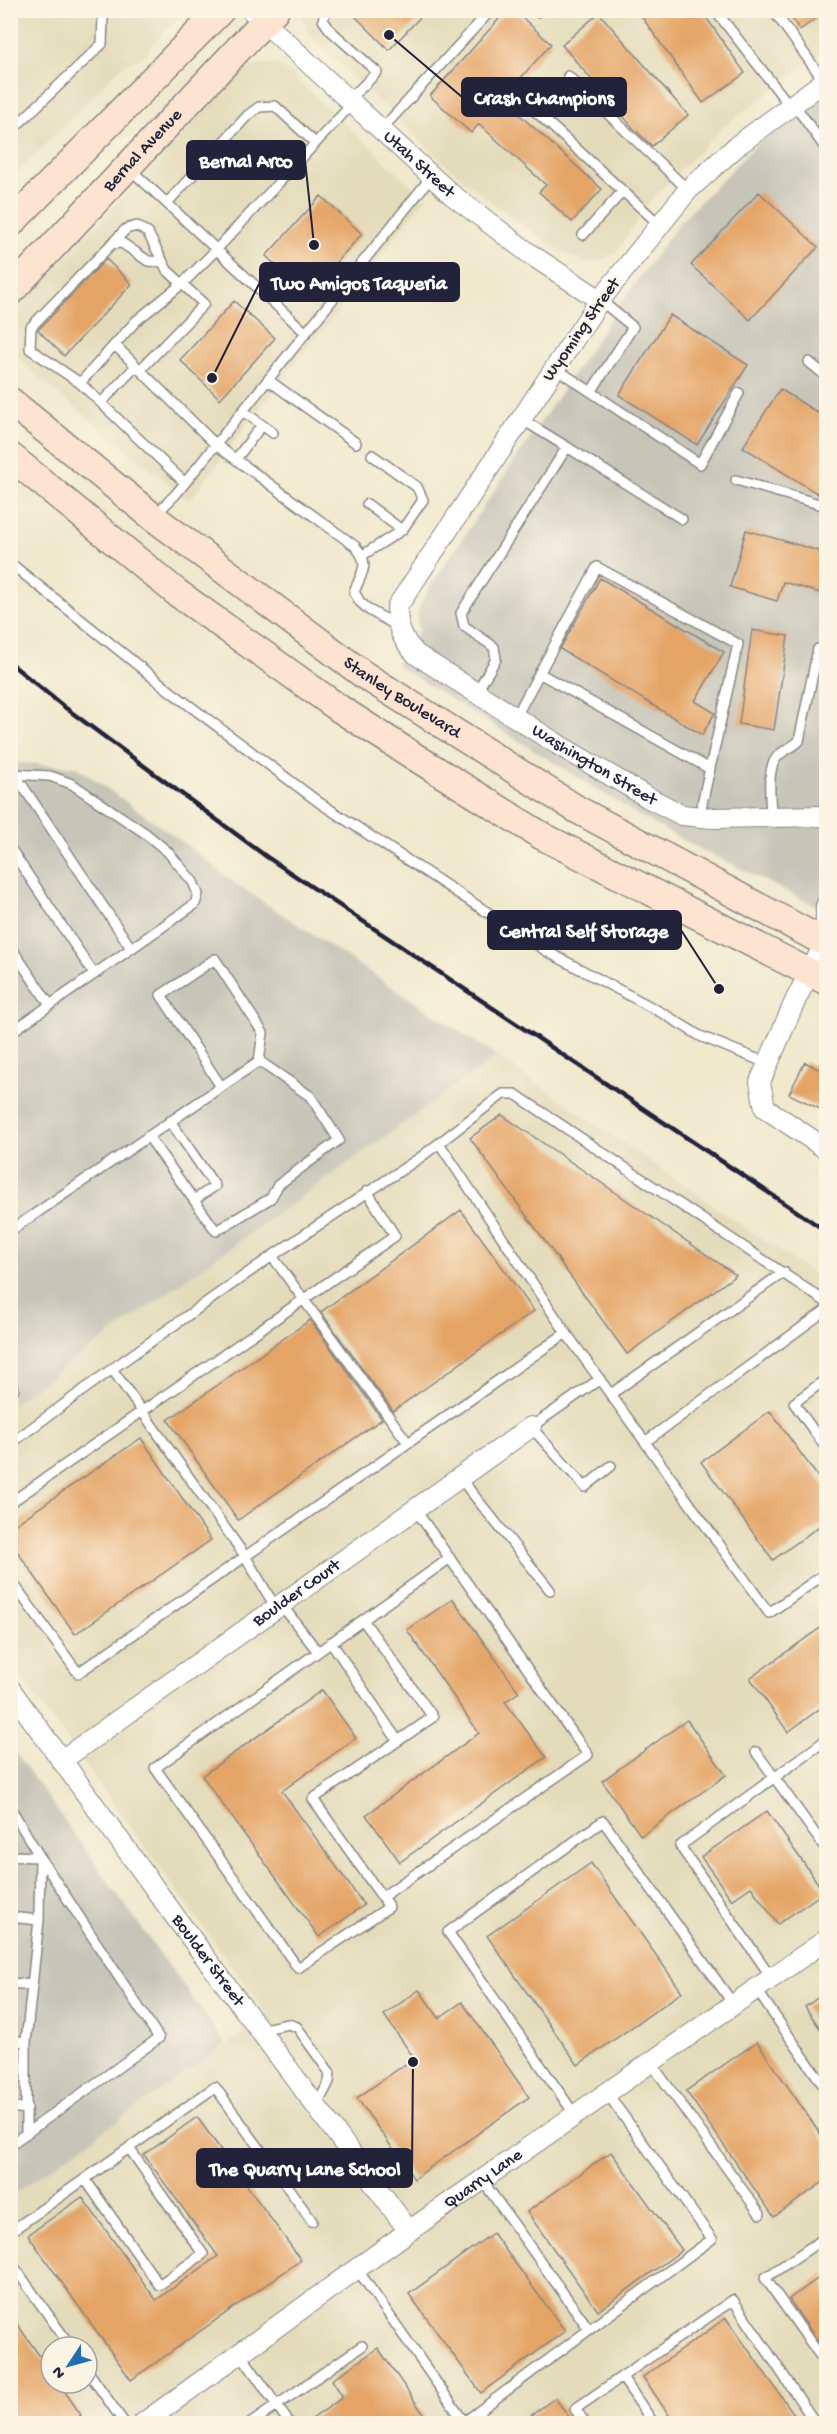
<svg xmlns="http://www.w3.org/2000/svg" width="837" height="2434" font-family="'Gochi Hand',sans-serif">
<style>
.built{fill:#e3dbba;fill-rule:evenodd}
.industrial{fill:#c6c5b8}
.building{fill:#e4a466}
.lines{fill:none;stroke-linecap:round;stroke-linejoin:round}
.lane-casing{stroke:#898684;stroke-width:12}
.street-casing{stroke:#898684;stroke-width:22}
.secondary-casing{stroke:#898684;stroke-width:30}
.lane{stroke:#fff;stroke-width:9}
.street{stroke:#fff;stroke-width:20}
.secondary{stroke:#fde4d0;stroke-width:27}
.rail{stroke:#22223b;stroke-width:4.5}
.labels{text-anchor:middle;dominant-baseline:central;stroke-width:4.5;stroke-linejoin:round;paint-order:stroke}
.street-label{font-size:18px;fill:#22223b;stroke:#fcf5e5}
.leader{fill:none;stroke:#22223b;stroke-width:2}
.callout-dot{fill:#22223b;stroke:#fcf5e5;stroke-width:2}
.callout{fill:#22223b;stroke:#22223b;stroke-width:2}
.callout-label{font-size:20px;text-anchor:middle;font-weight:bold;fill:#fff}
</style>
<rect width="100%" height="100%" fill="#fcf5e5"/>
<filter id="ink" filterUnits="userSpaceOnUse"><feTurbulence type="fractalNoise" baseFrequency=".0167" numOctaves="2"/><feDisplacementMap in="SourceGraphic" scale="12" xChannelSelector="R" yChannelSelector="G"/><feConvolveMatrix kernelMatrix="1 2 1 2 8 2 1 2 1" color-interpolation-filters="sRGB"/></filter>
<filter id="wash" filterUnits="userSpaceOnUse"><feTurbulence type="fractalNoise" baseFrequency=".008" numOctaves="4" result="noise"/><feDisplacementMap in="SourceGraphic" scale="24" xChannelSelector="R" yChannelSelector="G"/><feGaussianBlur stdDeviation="1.35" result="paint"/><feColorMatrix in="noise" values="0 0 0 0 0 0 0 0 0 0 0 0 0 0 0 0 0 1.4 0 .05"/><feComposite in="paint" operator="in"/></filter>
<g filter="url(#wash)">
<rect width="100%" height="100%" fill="#f0e9ce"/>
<path class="built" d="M304,10L826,11V50L721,129L651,200L615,254L595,262L584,263L557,249L504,212L446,165L309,35L303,18Z
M11,11H185L150,47L147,55L124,64L11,180Z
M259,64L277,65L290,73L427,200L423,201L323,331L305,350L189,501L43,381L12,351L10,316L242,71Z
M497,1056L826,1283V2423H11V2196L268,2016L11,1663L10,1405ZM51,2347H87V2383H51Z"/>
<path class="industrial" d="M826,92V911L690,844L643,818L396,665L419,631L417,619L420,605L427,591L621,303L680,222L757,144Z
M11,762L77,767L188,846L236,884L497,1056L11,1405Z
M10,1745L226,2045L11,2196H10Z"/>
<g id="blocks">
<path class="building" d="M349,10H427L389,50Z
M507,10H514L551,44L502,99L602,189L572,222L539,192L546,185L479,124L471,133L430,96Z
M637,10H701L745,73L703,103Z
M786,10H826V11L800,30Z
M599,13L688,115L652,146L635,130L562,45Z
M759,192L818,247L750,320L691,265Z
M321,196L362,234L307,294L266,256Z
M106,259L132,284L64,356L38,330Z
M234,301L275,338L220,399L180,360Z
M670,315L748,365L697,445L619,395Z
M780,389L826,418V499L743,447Z
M746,530L826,553V595L783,582L777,601L730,587Z
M600,578L724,652L695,701L715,713L702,735L560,649Z
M752,630L788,636L774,730L739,724Z
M805,1062L826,1073V1096L820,1109L789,1094Z
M502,1115L736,1275L627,1354L470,1138Z
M461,1210L534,1311L393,1411L321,1312Z
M310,1320L382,1419L238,1520L168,1420Z
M770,1411L826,1488V1521L773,1560L701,1462Z
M141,1438L211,1540L75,1634L10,1541V1528Z
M453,1599L519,1692L505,1702L546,1757L400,1862L366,1815L479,1733L407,1630Z
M826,1624V1704L788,1732L750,1678Z
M322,1690L356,1738L282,1791L364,1905L319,1937L202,1776Z
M687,1720L726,1775L641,1836L602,1781Z
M767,1811L824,1892L778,1924L751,1887L732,1900L701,1857Z
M591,1863L682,1992L578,2065L487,1936Z
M419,1990L439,2018L462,2002L529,2097L414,2179L357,2098L414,2058L384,2015Z
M826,1992V2037L805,2007Z
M757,2042L826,2142V2180L774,2217L686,2091Z
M197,2117L301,2260L131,2380L28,2235L82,2197L156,2300L218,2256L144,2155Z
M611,2152L682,2250L598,2311L527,2212Z
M493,2233L565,2331L481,2393L409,2294Z
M826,2273V2353L789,2299Z
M10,2314L51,2372V2383H59L81,2415L68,2424H10Z
M726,2318L801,2424H675L643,2377Z
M378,2348L425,2416L415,2424H305L343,2397L332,2380Z
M555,2398L574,2424H519Z"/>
</g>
</g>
<g filter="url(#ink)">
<use href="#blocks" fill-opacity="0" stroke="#898684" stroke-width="1.5"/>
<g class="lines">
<defs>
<path id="lane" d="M326,10L323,20L330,30L377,72L349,100
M534,10L537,12
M715,10L790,106
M773,10L824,81
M568,76L688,190
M522,99L660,225
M794,104L826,149
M381,130L491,10
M10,132L102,44L103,18L96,10
M130,169L306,333
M167,203L248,115L259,107L275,106L315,143
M583,235L623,191
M112,244L122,243L148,261L162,262
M115,345L216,445L355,546C371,564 362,572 354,592L360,602L369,610L397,626
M809,362L826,376
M555,368L700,464L739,393
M140,370L204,304L167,270L148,233L137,226L126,229L31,327L30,349L80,383L185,483
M268,380L356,443
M80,383L136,321L182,284L216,250L352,104
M591,392L633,327L600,300
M101,403L136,366
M243,411L273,433
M567,447L682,519
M236,459L262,425
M736,480L826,506
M367,504L402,530
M155,515L176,494L432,176
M363,555L402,530L423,500L417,487L372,455
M10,563L170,691L320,803L548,952L664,1014L700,1036L769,1064
M539,673L710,769
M476,693L496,659L494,647L464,626L461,613L567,447L521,419
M515,718L597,567L738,644L699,817
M14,773L131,948
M10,774L50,776L72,784L145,833L168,852L193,882L198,894L195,904L10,1033
M771,817C771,800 765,767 779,755C786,749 793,747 799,741L818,649
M10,848L94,974
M10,946L50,1005
M170,1121L215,1186L194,1200
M148,1136L216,1231L271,1198L278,1185L339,1140L310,1096L259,1061
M439,1143L566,1333L769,1613L826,1573
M10,1231L259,1061L263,1033L215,959L161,995L220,1085
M272,1256L408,1443
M112,1369L245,1556L276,1608
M600,1379L531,1427L585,1487L611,1466
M826,1379L794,1403L826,1448
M10,1384L14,1389
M611,1394L784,1272
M645,1442L826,1310
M10,1444L112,1369L272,1256L421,1157L503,1094H515L826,1302
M460,1478L550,1590
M10,1503L395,1236L367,1191
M10,1579L78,1673L566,1333
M281,1604L318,1652
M363,1620L433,1717L313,1799L389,1907L298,1968L155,1768L450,1558
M331,1642L398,1741
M756,1752L826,1849
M10,1807L40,1857L159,2038L10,2145
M10,1856L40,1857L39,1920L26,2042V2134
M382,1897L588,1755L415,1509
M10,1917L39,1920
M772,1978L680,1846L826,1740
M10,1983L32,1985
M756,1989L826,2089
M259,2030L288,2024L297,2027L330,2073L329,2082L316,2107
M10,2040L26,2042
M651,2063L760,2214
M10,2107L27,2109
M575,2115L448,1932L603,1821L734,2005
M85,2179L159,2285L203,2254L129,2148
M482,2180L589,2329
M10,2232L215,2087L312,2221
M826,2237L765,2278L826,2364
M10,2261L71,2347
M357,2269L464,2422L712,2239L607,2093
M240,2353L290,2424
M87,2370L125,2424
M622,2377L654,2424
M250,2424L362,2346
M586,2424L575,2409L733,2300L816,2424"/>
<g id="street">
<path id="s1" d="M251,10L451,194L530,254L600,300"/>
<path id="s2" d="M826,80L738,145L688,190L600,300L397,607C397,628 402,640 417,655L557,744L647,797L682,815L712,818L826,816"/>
<path d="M826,941L796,999L760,1082L765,1108L826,1149"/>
<path d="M826,942V906"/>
<path id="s3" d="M10,1689L179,1922L409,2231"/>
<path id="s4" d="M62,1760L531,1427"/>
<path id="s5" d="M142,2424L409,2231L826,1940"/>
</g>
<g id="secondary">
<path d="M10,224L221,10"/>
<path id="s6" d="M10,292L275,10"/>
<path id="s7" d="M10,401L153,517L364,675L578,810L826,943"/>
<path d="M10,456L176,592L340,709L415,757L542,836L826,981"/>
</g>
</defs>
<use href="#lane" class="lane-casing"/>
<use href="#street" class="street-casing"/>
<use href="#secondary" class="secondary-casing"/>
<use href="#lane" class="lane"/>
<use href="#street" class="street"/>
<use href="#secondary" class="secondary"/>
<path class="rail" d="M10,663L63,706L267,857L826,1231"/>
</g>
</g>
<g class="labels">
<g class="street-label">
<text stroke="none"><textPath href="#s6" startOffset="194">Bernal Avenue</textPath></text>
<text stroke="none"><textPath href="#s1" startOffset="228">Utah Street</textPath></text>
<text transform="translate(582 330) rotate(-55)">Wyoming Street</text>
<text stroke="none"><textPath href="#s7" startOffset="492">Stanley Boulevard</textPath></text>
<text stroke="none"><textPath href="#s2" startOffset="948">Washington Street</textPath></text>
<text stroke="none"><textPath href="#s4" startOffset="288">Boulder Court</textPath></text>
<text stroke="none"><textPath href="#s3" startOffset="336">Boulder Street</textPath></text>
<text stroke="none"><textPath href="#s5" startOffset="420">Quarry Lane</textPath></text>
</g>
</g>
<path class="leader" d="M389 35L462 97M314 245L305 160M212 378L260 282M719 989L681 930M413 2062L412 2168"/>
<g class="callout-dot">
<circle cx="389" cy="35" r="6"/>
<circle cx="314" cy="245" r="6"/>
<circle cx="212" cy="378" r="6"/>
<circle cx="719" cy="989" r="6"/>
<circle cx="413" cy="2062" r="6"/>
</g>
<g class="callout">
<rect x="462" y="78" width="164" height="38" rx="6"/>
<rect x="187" y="141" width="118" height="38" rx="6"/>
<rect x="260" y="263" width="199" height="38" rx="6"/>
<rect x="488" y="911" width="193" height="38" rx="6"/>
<rect x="197" y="2149" width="215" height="38" rx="6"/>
</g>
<g class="callout-label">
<text x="544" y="104">Crash Champions</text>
<text x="246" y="167">Bernal Arco</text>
<text x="359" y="289">Two Amigos Taqueria</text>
<text x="584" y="937">Central Self Storage</text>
<text x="305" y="2175">The Quarry Lane School</text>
</g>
<rect width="837" height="2434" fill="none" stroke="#fcf5e5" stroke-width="36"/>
<g transform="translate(69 2365) rotate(234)"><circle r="28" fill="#fcf5e5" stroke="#a5a1a1" stroke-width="1.5"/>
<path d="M0-4.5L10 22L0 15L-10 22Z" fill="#1f6fb2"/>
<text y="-9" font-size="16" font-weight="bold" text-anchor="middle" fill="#22223b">N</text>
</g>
</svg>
